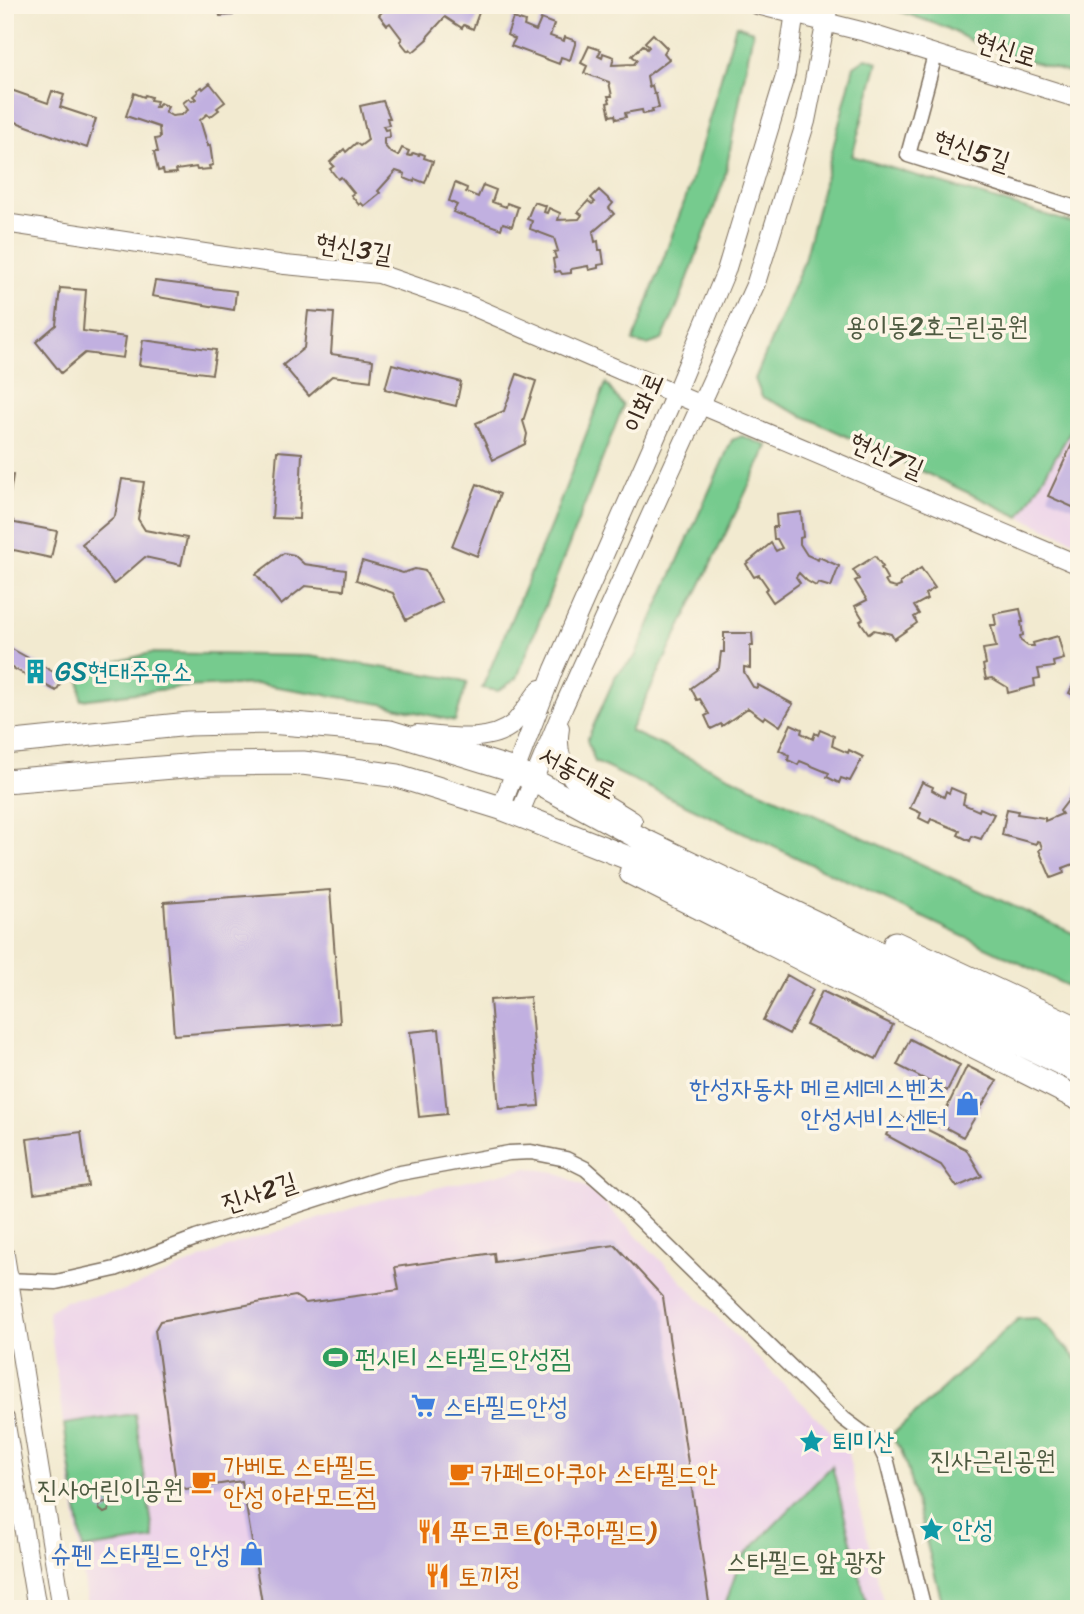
<svg xmlns="http://www.w3.org/2000/svg" width="1084" height="1614" font-family="Sriracha,'Poor Story',sans-serif">
<style>
.built{fill:#ecd1ea}
.green{fill:#76cb8e;stroke:#587a56;stroke-width:2}
.building{fill:#c1b0e0}
.lines{fill:none;stroke-linecap:round;stroke-linejoin:round}
.minor-casing{stroke:#7b6d5c;stroke-width:17}
.tertiary-casing{stroke:#7b6d5c;stroke-width:20}
.primary-casing{stroke:#7b6d5c;stroke-width:25}
.minor{stroke:#fff;stroke-width:14}
.tertiary{stroke:#fff;stroke-width:18}
.primary{stroke:#fff;stroke-width:23}
.labels{text-anchor:middle;dominant-baseline:central;stroke-width:7;stroke-linejoin:round;paint-order:stroke}
.street-label{font-size:26px;fill:#3b2a1e;stroke:#fcf5e5}
.park-label{font-size:26px;fill:#4d5a40;stroke:#fcf5e5}
.culture-label{font-size:26px;fill:#0d838f;stroke:#fcf5e5;text-anchor:start}
.shop-label{font-size:26px;fill:#366cbe;stroke:#fcf5e5;text-anchor:end}
.leisure-label{font-size:26px;fill:#27864d;stroke:#fcf5e5;text-anchor:start}
.food-label{font-size:26px;fill:#c56008;stroke:#fcf5e5;text-anchor:start}
</style>
<rect width="100%" height="100%" fill="#fcf5e5"/>
<filter id="ink" filterUnits="userSpaceOnUse"><feTurbulence type="fractalNoise" baseFrequency=".0143" numOctaves="2"/><feDisplacementMap in="SourceGraphic" scale="14" xChannelSelector="R" yChannelSelector="G"/><feConvolveMatrix kernelMatrix="1 2 1 2 8 2 1 2 1" color-interpolation-filters="sRGB"/></filter>
<filter id="wash" filterUnits="userSpaceOnUse"><feTurbulence type="fractalNoise" baseFrequency=".00686" numOctaves="4" result="noise"/><feDisplacementMap in="SourceGraphic" scale="28" xChannelSelector="R" yChannelSelector="G"/><feGaussianBlur stdDeviation="1.57" result="paint"/><feColorMatrix in="noise" values="0 0 0 0 0 0 0 0 0 0 0 0 0 0 0 0 0 1.4 0 .05"/><feComposite in="paint" operator="in"/></filter>
<g filter="url(#wash)">
<rect width="100%" height="100%" fill="#f2ead0"/>
<path class="built" d="M1079,417V543L1020,517Z
M528,1168L555,1172L582,1185L598,1197L847,1448L861,1514L885,1609H88L48,1311L65,1301L124,1291L239,1243L376,1201Z"/>
<path class="green" d="M882,5H1079V76L981,46L947,28Z
M736,25L753,31L724,181L679,302L662,340L647,345L633,342L690,186Z
M866,58L878,62L852,156L1079,225V417L1020,517L762,397L755,379L803,264L854,66Z
M606,383L623,406L517,678L498,691L482,688L551,525Z
M742,436L768,446L630,731L1079,936V976L1072,988L595,762L587,740L616,675L635,657L732,440Z
M151,653L309,656L450,678L467,683L455,721L382,704L259,684L182,687L81,700L79,671Z
M1036,1318L1048,1328L1079,1362V1609H944L907,1468L901,1450L891,1436L1018,1319Z
M135,1414L154,1539L83,1549L64,1424Z
M832,1466L868,1609H724L740,1560Z"/>
<g id="blocks">
<path class="building" d="M213,5H270V7L265,8L266,10L253,12V9L233,11V15L220,16L219,12H214Z
M382,5H477L481,7L473,29L464,25L462,28L445,17L427,37L428,39L413,52L410,49L408,51L400,41L402,39L390,23L387,25L379,15L382,12L379,8Z
M513,18L525,22L524,26L536,31L541,19L554,24L550,36L564,41L565,37L576,41L570,60L561,57L559,64L511,46L515,39L507,35Z
M653,34L667,48L664,53L669,59L647,76L649,87L652,85L654,94H656L659,108L652,109L653,112L643,114L642,110L625,113L626,117L616,119L615,115L610,116L607,103L610,102L608,96H612L609,82L584,73L587,66L581,63L589,46L601,50L598,56L602,58L603,53L614,57L612,65L634,64L637,60L632,56L643,45L647,49L649,47L645,42Z
M210,83L225,102L217,108L219,110L210,117L207,114L200,120L208,146L210,145L213,165L209,166L210,169L197,170L196,167L176,170L177,173L164,174L163,170L158,171L154,152H158L155,139L160,138L159,127L126,116L134,93L144,97L145,95L151,97L150,100L157,101L155,107H158L160,103L168,107L165,112L172,116L181,115L188,110L183,103L189,98L192,101L196,99L193,96L198,92L197,90L202,87L203,89Z
M11,90L48,103L52,91L64,95L60,107L96,119L87,148L5,118V107Z
M383,101L390,118H387L389,125L383,126L385,130L389,129L390,137L384,138V145L390,152L398,156L402,148L409,151L407,155L411,156L413,153L419,155L420,153L425,155L424,158L433,161L425,183L415,179L414,182L404,178L405,174L396,171L378,191L380,193L364,206L361,203L359,205L351,195L354,193L341,177L338,179L330,169L334,166L330,162L344,149L346,152L356,143L360,146L368,140L360,106Z
M455,183L467,188L466,192L478,197L483,185L496,190L492,202L506,207L507,203L518,207L512,226L503,223L501,229L453,212L457,205L449,201Z
M599,190L613,203L609,208L614,214L593,232L595,242L598,241L599,250H602L604,264L598,265V268L589,270L588,266L571,269V273L562,274L560,271L555,272L553,259L556,258L554,252L558,251L554,238L530,229L532,221L527,219L534,202L546,206L544,212L547,213L549,208L560,213L558,220L579,219L582,215L578,212L588,201L592,204L595,202L591,198Z
M155,281L236,291L234,310L152,296Z
M60,288L86,290L83,331L126,337L123,358L85,353L61,373L36,342L56,325Z
M308,311L334,313L331,354L373,360L371,381L332,376L309,396L283,365L304,348Z
M143,340L216,350L212,374L139,365Z
M392,364L461,382L456,406L385,389Z
M517,374L536,381L523,421L527,434L525,444L493,460L476,423L504,411Z
M1073,442L1079,445V510L1048,496Z
M277,451L302,453L299,519L272,518Z
M5,474L13,475L7,512L15,523L57,531L51,558L14,550L5,558Z
M122,479L144,482L138,519L145,530L187,538L181,565L145,557L114,584L82,544L115,516Z
M477,484L500,494L477,556L452,546Z
M801,512L803,537L800,538V544L807,555L818,560L819,557L839,566L831,587L818,583L816,586L807,581L799,573L796,577L800,583L773,602L765,590L768,588L759,575L754,577L746,564L771,543L776,551L782,548L777,539H774L773,527H777L776,515Z
M284,553L294,555L304,564L346,570L344,590L305,586L281,605L256,574Z
M875,556L883,567L881,568L888,580L885,581L888,586L896,588L901,586L900,583L921,568L935,588L925,594L927,599L914,606L919,614L914,617L917,623L894,639L891,634L874,630L869,634L860,621L863,619L855,606L867,600L855,581L859,579L853,570Z
M362,561L403,573L415,569L425,571L442,602L406,620L393,593L356,580Z
M1020,609L1023,622H1021L1023,635L1020,636L1021,641L1028,646H1034L1033,643L1058,636L1064,659L1053,662L1054,667L1038,669L1040,678L1034,679L1035,686L1008,693L1007,687L992,678L986,679L983,665L986,664L983,649L996,647L991,625H996L994,614Z
M724,633H752L753,646H750V668L744,667V672L753,687L757,688L758,685L793,704L780,726L765,716L763,719L748,708L722,726L721,724L711,729L705,716L709,714L700,699L697,700L691,688L719,668L721,652H724Z
M5,645L64,678L56,691L5,664Z
M1079,673V698L1069,693Z
M791,724L802,729L801,733L813,739L815,733L818,735L820,730L834,736L832,746L848,753L849,750L863,757L850,781L841,778L839,783L827,777L829,773L800,761L798,765L788,760L789,755L779,750Z
M922,782L933,787L932,790L944,797L946,791L949,793L951,788L965,794L963,804L979,811L980,808L994,814L981,839L972,836L970,841L958,835L960,831L931,819L929,823L919,818L921,813L910,808Z
M1079,782V862L1063,868L1064,873L1051,878L1039,850L1042,848L1040,842L1037,841L1036,844L1002,835L1007,809L1018,811L1017,814L1045,818V821L1062,814L1060,811L1076,790L1074,788Z
M330,890L340,1023L174,1035L164,902Z
M787,975L813,990L789,1034L763,1020Z
M822,991L893,1025L876,1059L806,1025Z
M530,997L539,1106L499,1109L490,1000Z
M439,1029L447,1114L419,1117L410,1032Z
M910,1039L960,1065L947,1091L897,1065Z
M967,1066L997,1081L963,1137L939,1124Z
M896,1114L966,1149L982,1176L957,1187L941,1165L886,1135Z
M81,1132L88,1186L34,1193L27,1139Z
M615,1245L663,1297L710,1609H263L242,1481L186,1489L176,1482L155,1330L160,1321L295,1296L306,1303L399,1290L395,1267L494,1253L495,1262Z
M106,1502L110,1505L109,1511L104,1513L99,1509L100,1503Z"/>
</g>
</g>
<g filter="url(#ink)">
<use href="#blocks" fill-opacity="0" stroke="#7b6d5c" stroke-width="2"/>
<g class="lines">
<defs>
<path id="minor" d="M935,55L908,155L1079,209
M5,1280L56,1282L115,1269L196,1238L395,1174L509,1153L531,1152L566,1159L586,1169L611,1191L844,1419L879,1445L887,1462L924,1609"/>
<path id="tertiary" d="M757,5L865,32L1079,99
M5,223L285,265L379,274L467,304L675,394L1079,565
M560,728C551,781 595,796 633,821
M417,734C446,736 488,745 513,724C523,714 531,700 540,689
M501,808L554,669L675,394L726,271L786,73L796,5
M519,815L564,706L756,283L806,121L829,5
M5,1255L62,1609
M5,1419L37,1609"/>
<path id="primary" d="M5,743L189,724L269,722L390,732L514,770L643,840L1079,1049
M5,781L209,764L303,763L398,776L501,808L669,874L1079,1072
M631,873L1079,1099
M895,943L1079,1029"/>
</defs>
<use href="#minor" class="minor-casing"/>
<use href="#tertiary" class="tertiary-casing"/>
<use href="#primary" class="primary-casing"/>
<use href="#minor" class="minor"/>
<use href="#tertiary" class="tertiary"/>
<use href="#primary" class="primary"/>
</g>
</g>
<defs>
<symbol id="building-bare" viewBox="-9 -9 18 18"><path d="M-4-6H4V6H1V3H-1V6H-4ZM-2.5-4.3h1.7v1.8h-1.7ZM.8-4.3h1.7v1.8H.8ZM-2.5-1h1.7V.8h-1.7ZM.8-1h1.7V.8H.8Z" fill="#0f9aa8" stroke="#fcf5e5" stroke-width="2.5" paint-order="stroke"/></symbol>
<symbol id="shop-bare" viewBox="-9 -9 18 18"><path d="M-5-2.5h2.3a2.7 3.5 0 0 1 5.4 0H5L5.5 6h-11ZM-1.5-2.5h3a1.5 2.3 0 0 0-3 0Z" fill="#3f7fe0" stroke="#fcf5e5" stroke-width="2.5" paint-order="stroke"/></symbol>
<symbol id="stadium-bare" viewBox="-9 -9 18 18"><path d="M0-5a6.5 5 0 1 0 0 10a6.5 5 0 1 0 0-10ZM-3.5-1.8h7v3.6h-7Z" fill="#2e9e5b" stroke="#fcf5e5" stroke-width="2.5" paint-order="stroke"/></symbol>
<symbol id="supermarket-bare" viewBox="-9 -9 18 18"><path d="M-6-5.5h2.5l.6 2H6L4.5 2H-2.5L-4.4-4H-6ZM-1.5 3.2a1.3 1.3 0 1 0 .1 0ZM3 3.2a1.3 1.3 0 1 0 .1 0Z" fill="#3f7fe0" stroke="#fcf5e5" stroke-width="2.5" paint-order="stroke"/></symbol>
<symbol id="sight-bare" viewBox="-9 -9 18 18"><path d="M0-6L1.8-2.2L6-1.7L2.9 1.2L3.7 5.4L0 3.3L-3.7 5.4L-2.9 1.2L-6-1.7L-1.8-2.2Z" fill="#0f9aa8" stroke="#fcf5e5" stroke-width="2.5" paint-order="stroke"/></symbol>
<symbol id="cafe-bare" viewBox="-9 -9 18 18"><path d="M-5.5-4.5H6V0H3Q3 3.5 0 3.5H-2.5Q-5.5 3.5-5.5 0ZM3-3.2v2h1.7v-2ZM-6 4.5H4V6H-6Z" fill="#e8710a" stroke="#fcf5e5" stroke-width="2.5" paint-order="stroke"/></symbol>
<symbol id="restaurant-bare" viewBox="-9 -9 18 18"><path d="M-5-6h1v4h1v-4h1v4h1v-4h1v5L-1.5 .5V6h-2V.5L-5-1ZM5-6V6H3V1.5H1.5Q1.5-4 5-6Z" fill="#e8710a" stroke="#fcf5e5" stroke-width="2.5" paint-order="stroke"/></symbol>
</defs>
<g fill-rule="evenodd">
<use href="#building-bare" x="18" y="654" width="35" height="35"/>
<use href="#shop-bare" x="950" y="1086" width="35" height="35"/>
<use href="#stadium-bare" x="318" y="1340" width="35" height="35"/>
<use href="#supermarket-bare" x="406" y="1388" width="35" height="35"/>
<use href="#sight-bare" x="794" y="1424" width="35" height="35"/>
<use href="#cafe-bare" x="444" y="1456" width="35" height="35"/>
<use href="#cafe-bare" x="186" y="1464" width="35" height="35"/>
<use href="#sight-bare" x="914" y="1512" width="35" height="35"/>
<use href="#restaurant-bare" x="412" y="1514" width="35" height="35"/>
<use href="#shop-bare" x="234" y="1536" width="35" height="35"/>
<use href="#restaurant-bare" x="420" y="1558" width="35" height="35"/>
</g>
<g class="labels">
<g class="street-label">
<text transform="translate(1006 49) rotate(17)">현신로</text>
<text transform="translate(972 150) rotate(18)">현신5길</text>
<text transform="translate(354 248) rotate(9)">현신3길</text>
<text transform="translate(643 402) rotate(-67)">이화로</text>
<text transform="translate(887 455) rotate(23)">현신7길</text>
<text transform="translate(578 772) rotate(28)">서동대로</text>
<text transform="translate(259 1192) rotate(-18)">진사2길</text>
</g>
<g class="park-label">
<text x="937" y="326">용이동2호근린공원</text>
<text x="993" y="1460">진사근린공원</text>
<text x="110" y="1489">진사어린이공원</text>
<text x="806" y="1561">스타필드 앞 광장</text>
</g>
<g class="culture-label">
<text x="55" y="671">GS현대주유소</text>
<text x="832" y="1441">퇴미산</text>
<text x="952" y="1529">안성</text>
</g>
<g class="shop-label">
<text x="947" y="1088">한성자동차 메르세데스벤츠<tspan x="947" dy="30">안성서비스센터</tspan></text>
<text x="443" y="1406" text-anchor="start">스타필드안성</text>
<text x="231" y="1554">슈펜 스타필드 안성</text>
</g>
<g class="leisure-label">
<text x="355" y="1358">펀시티 스타필드안성점</text>
</g>
<g class="food-label">
<text x="223" y="1466">가베도 스타필드<tspan x="223" dy="30">안성 아라모드점</tspan></text>
<text x="481" y="1473">카페드아쿠아 스타필드안</text>
<text x="449" y="1531">푸드코트(아쿠아필드)</text>
<text x="458" y="1576">토끼정</text>
</g>
</g>
<rect width="1084" height="1614" fill="none" stroke="#fcf5e5" stroke-width="28"/>
</svg>
